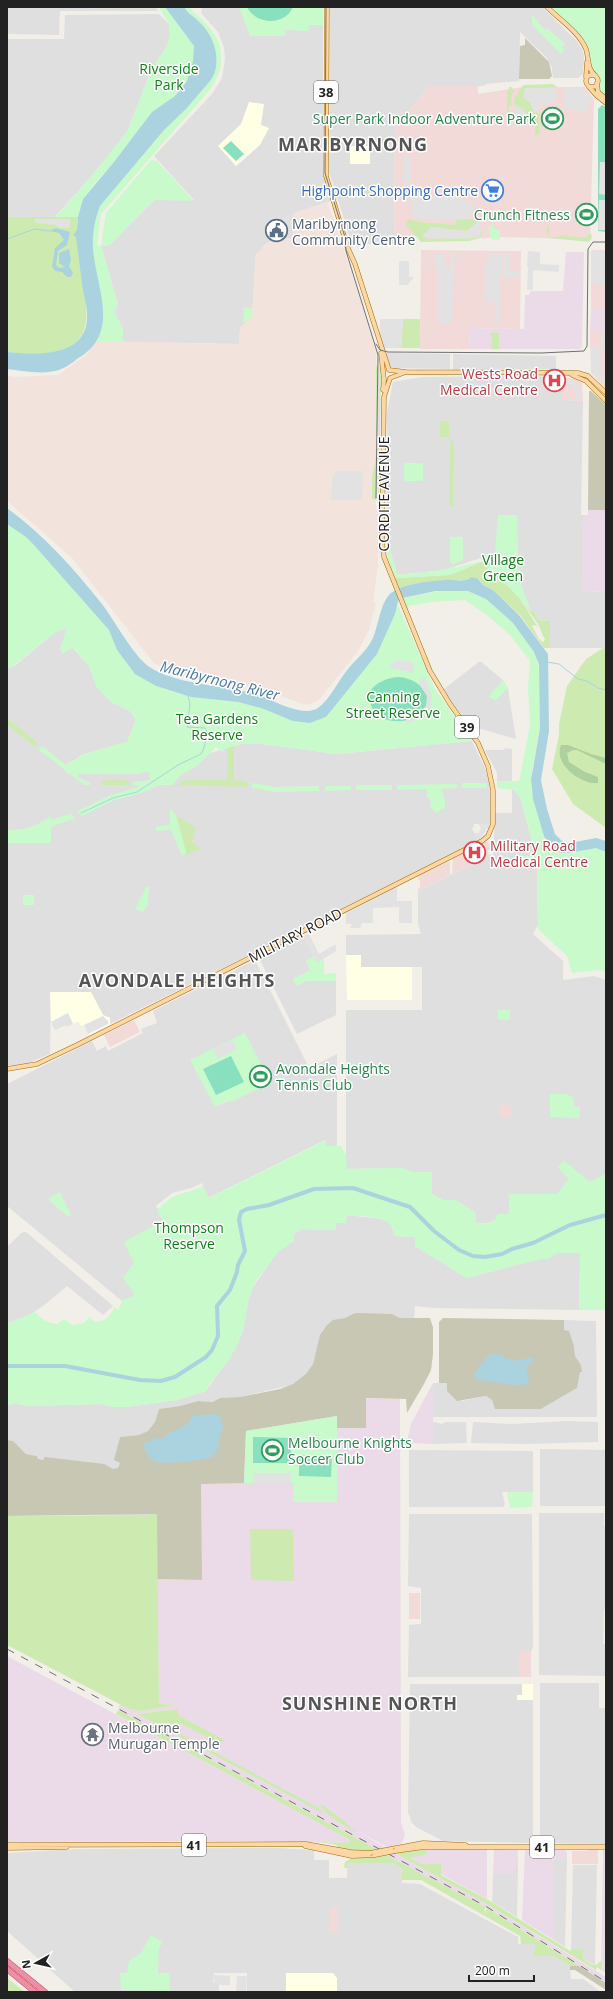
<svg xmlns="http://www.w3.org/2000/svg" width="613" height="1999" font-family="'Open Sans',sans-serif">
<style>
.residential{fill:#e0dfdf;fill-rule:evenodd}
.commercial{fill:#f2dad9}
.industrial{fill:#ebdbe8;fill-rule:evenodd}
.education{fill:#ffffe5}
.military{fill:#f3e3dd}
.construction{fill:#c7c7b4}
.grass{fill:#cdebb0}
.forest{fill:#add19e}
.park{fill:#c8facc}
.pitch{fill:#88e0be}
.parking{fill:#e2e2e2}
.water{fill:#aad3df}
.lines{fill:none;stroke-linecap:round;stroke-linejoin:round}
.stream{stroke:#aad3df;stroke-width:1}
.river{stroke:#aad3df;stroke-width:4}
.primary-casing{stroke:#a06b00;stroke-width:5}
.motorway-casing{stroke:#dc2a67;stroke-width:6}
.primary{stroke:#fcd6a4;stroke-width:4}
.motorway{stroke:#e892a2;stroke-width:5}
.tram{stroke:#707070;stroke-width:1}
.rail{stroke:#707070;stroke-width:1;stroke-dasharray:8 8;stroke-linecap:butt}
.primary-bridge-casing{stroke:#a06b00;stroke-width:5;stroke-linecap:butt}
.primary-bridge{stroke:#fcd6a4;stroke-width:4}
.labels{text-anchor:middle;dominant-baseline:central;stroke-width:3;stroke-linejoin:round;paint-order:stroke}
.shield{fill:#fff;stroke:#646464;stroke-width:1}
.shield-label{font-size:13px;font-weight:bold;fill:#222}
.park-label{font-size:14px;fill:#0c8416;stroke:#fff}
.leisure-label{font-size:14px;fill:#27864d;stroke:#fff;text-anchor:end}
.shop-label{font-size:14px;fill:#366cbe;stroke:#fff;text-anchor:end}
.service-label{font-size:14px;fill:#4e5e75;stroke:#fff;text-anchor:start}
.health-label{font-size:14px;fill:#be3a42;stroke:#fff;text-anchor:end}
.street-label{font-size:14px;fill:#222;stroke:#fff}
.worship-label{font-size:14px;fill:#5b616d;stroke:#fff;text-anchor:start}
.water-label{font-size:15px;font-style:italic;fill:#4a7aab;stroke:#fff}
.district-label{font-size:18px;font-weight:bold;letter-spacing:1px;fill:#555;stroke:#fff}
</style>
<rect width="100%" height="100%" fill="#f2efe9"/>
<path class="residential" d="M7,7H156L158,11H60L59,35L7,34Z
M202,7H323V174L331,201L294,213L292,239L277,238L264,245L259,253H256L252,318L240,328L239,344L123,342V329L114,312L118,305L101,246L110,245L154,200H194L154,156L212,94L222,78L225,59L224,48L218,32L201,13Z
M330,7H542L577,41L582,49L584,57L583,74L578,78H553L552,68L547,58L520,32L519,81L487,84L483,86H430L401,120H395L394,244H352L329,172Z
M159,14L169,24L170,33L168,44L151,71L127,132L95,172L55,217H7V39H64L65,15Z
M386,353L450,354V369L393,368L390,366Z
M453,354L556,356V369L453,370Z
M502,376L562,377V400L583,401L581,515H584L583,577H581V591L606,592V648H550V621L538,620L534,611H531L506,584L492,579L486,572L484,557L444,570L397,575L389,546H386L387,412L393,382L422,377Z
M65,628L66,631L61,649L62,653L72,647L89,666L97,687L111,702L130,711L136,720L127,742L84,754L65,765L42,746L69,774H138L245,743L248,744H263L336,754L472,741L485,768L490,784L491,824H474V827L472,828L478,841L110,1024V1018L103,1015L91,992H51L50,1054L28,1063L7,1066V669L17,664L54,633Z
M480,661L503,680L508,689L516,739L481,729H473L451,701L444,689Z
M505,748L512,749V781H497V773L485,750H504Z
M512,790H514L520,797L536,856H518V860L530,861L537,864L538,925L533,934L563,961V980L594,976L606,980V1174L590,1182L569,1179L557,1195L509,1194V1214H498L495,1220L488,1223H476V1213L456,1200H443L432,1194V1172H411L402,1168L346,1169V1010H422V967H361V955H346V935L421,934L418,924V891L486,857L493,856L495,813H512Z
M303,935L314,956L306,961L311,970L293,979L297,986L306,981H336V1015L297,1034L259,958Z
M255,960L309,1068L337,1054V1146H326L325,1140L208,1198L202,1183L192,1188L172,1193L156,1206L163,1221L134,1263L135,1295L122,1301L7,1206V1084L92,1041L97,1051L106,1046L108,1051L143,1033L141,1029L157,1023L153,1011ZM245,1033L230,1100L215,1107Z
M346,1215L383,1219L390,1224L394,1232L395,1236L415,1237V1246L467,1278L540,1259H547L557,1253H580L579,1310L433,1308L415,1306L414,1318H400L392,1314L351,1315L323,1329L312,1366L303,1378L291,1385L240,1397L220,1398L213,1402L198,1401L180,1406L159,1409L155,1422L148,1431L139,1435L120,1437L115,1460L124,1464L151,1514L150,1515H101L105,1507L114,1468L112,1474L38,1463L37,1456L26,1454L13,1441L7,1440V1406L14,1403L27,1406L101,1404L113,1407H127L177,1400L206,1391L235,1349L243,1331L248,1300L253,1287L276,1254L284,1246L294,1241V1234L301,1229L335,1230L336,1223Z
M26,1232L113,1306L103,1315L67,1286L43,1306L31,1314L7,1324V1247L21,1233Z
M564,1320L596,1321L597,1417H433V1383H447L462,1401L486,1396L492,1400L541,1409L577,1388L581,1365L575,1356L574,1346L569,1333L564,1330Z
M605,1321H606V1443L605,1442Z
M566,1421L598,1422V1442L526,1444L471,1443L473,1422L512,1424Z
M433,1422L442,1424L445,1422H466L467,1443L433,1444Z
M540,1449L606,1450V1506H540Z
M409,1450L533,1451V1492H502L505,1504L503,1507H409Z
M539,1513H604V1526H606V1609H604L603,1644H606V1676L539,1675Z
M409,1514H532L533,1646L531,1652H519V1677H408L409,1625L421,1624V1588L408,1586Z
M540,1683H599V1708H606V1844L540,1843Z
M410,1684H522V1695L517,1700H533V1843L443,1841L416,1827L412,1823L408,1812Z
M277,1848L314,1850V1860H329V1878H347V1863H392L402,1868V1883L420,1884L518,1937V1944H535V1956H554L570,1966L571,1979H583L601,1992H247V1973H214L213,1983H219V1992H75L7,1931V1853L77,1849Z
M554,1860H567L565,1947L554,1940Z
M573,1865H597L595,1965L583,1959V1949H571Z
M515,1868H518L517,1917L492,1902L493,1874H512L513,1869Z"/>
<path class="commercial" d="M430,86H478V94L523,87H584L594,99L590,239L492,237L483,239L480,237L424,240L417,235L394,244L395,120H401Z
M421,250L521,251L520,329L470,328L469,349H420Z
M593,250H606V310H591V251Z
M590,331H606V389L591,373Z
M562,377L575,379L582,383L583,401L562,400Z
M484,842H488L490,845L491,850H488V854H491V856L486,857L452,874L453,858L483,844Z
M447,861L450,862V875L418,891V888H420V881L418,880L419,875L445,863Z
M134,1020L140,1032L110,1047L104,1035Z
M499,1105H511V1117H499Z
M409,1593H420V1619H409Z
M519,1652H531V1677H519Z
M588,1849H598V1864H572V1851H587Z
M330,1907L338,1908V1932L329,1933Z"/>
<path class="industrial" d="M566,252H584L582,347L580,349H469L470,328L524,329L525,295H529L531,291H563Z
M591,310H606V331H590Z
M378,365H380V406L377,499Z
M588,510H606V592L581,591V577H583L584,515H588Z
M433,1383V1444L409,1443L407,1442L411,1424Z
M337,1398L400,1399L401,1807V1823L405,1834L403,1841L400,1844L389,1848L357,1831L386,1848L378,1850L118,1710L120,1704L129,1709L141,1711L178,1705L159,1704L157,1579L201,1580V1483L246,1431L337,1416ZM177,1709L173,1732L322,1813L137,1714Z
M7,1656L328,1828L350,1840L349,1843L246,1841L7,1842Z
M426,1849H487V1899L441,1874V1864H421L409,1857L427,1854Z
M494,1849L518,1850V1868L513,1869V1874H493Z
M525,1850H565L567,1852V1860H554V1940L522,1920Z
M603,1850H606V1973L601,1970Z
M395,1853L488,1905L486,1908L386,1855Z
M488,1905L606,1977V1983L487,1908Z"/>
<path class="education" d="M249,102L264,104L261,125L269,128L260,145L236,166L218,146L241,124Z
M350,146H370V164H350Z
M346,955H361V967H412V1000H347Z
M50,992H91L103,1015L110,1018V1024L89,1035L84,1025L81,1026L78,1021L73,1024L68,1013L51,1022Z
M522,1684H533V1700H517V1695H522Z
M286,1973H333L337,1978V1992H286Z"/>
<path class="military" d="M328,202L360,299L376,352V459L372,476V499H376V510L378,512V566L373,602L376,603L369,630L359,650L318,701L306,705L255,687L166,671L153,662L72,558L7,501V375L14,377L58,375L86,355L96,341L239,344L240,328L252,318L256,253H258L264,245L277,238H292L294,213Z"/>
<path class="construction" d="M525,38L549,62L552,76L549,79H519L520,46L525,45Z
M589,391H591L606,405V510H588Z
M355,1313L392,1314L400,1318H430L433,1327V1354L431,1370L424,1384L407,1413L406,1399L366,1398V1428H337V1416L246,1431L244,1483L201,1484L202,1580L157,1579V1514L7,1516V1440L13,1441L26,1454L37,1456L38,1459L43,1460L45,1457L104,1464L113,1469L118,1468L120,1463L114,1460L120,1437L139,1435L148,1431L155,1422L159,1409L180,1406L198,1401L213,1402L220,1398L240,1397L280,1389L293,1384L306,1374L313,1364L320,1335L326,1326L333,1320L345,1318Z
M443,1318L564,1320V1330L569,1331L574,1346L575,1356L581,1365L582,1372H580L577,1388L541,1409H495L492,1400L486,1396L457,1401L447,1391V1383H439V1322Z
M570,1966H579L606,1983V1990L575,1970H570Z"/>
<path class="grass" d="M553,84L557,87L525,89L534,112L540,114L539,135H535V123H531L523,108L515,107L514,100L523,85Z
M510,86L514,90L511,97L512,105L509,106V113H507V92Z
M7,217H78C69,287 133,366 7,352Z
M410,219L419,222L456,225V220L469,219L478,221L467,231L431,227L425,239L477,238L480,236L481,231L483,232L480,238L469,241L421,242L406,225L407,221Z
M549,225V237H560V235L587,238L586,236L591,233L592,238L589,242L549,238L546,229Z
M403,319H420V348H401Z
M492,332L499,333V349H491L492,336L490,335Z
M376,365L378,369L376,499H378L380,365L381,368L379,500L372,499V476L376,458Z
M440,421H449V437H440Z
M450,441H454L453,507L449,506Z
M481,562L485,564L488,570L486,572C492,578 498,579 505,584C519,593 529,614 538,627L534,625L532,626L539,639L543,642L545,640L538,624L524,604L531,611H534L538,620L550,621V648H544L520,615L493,590L483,585L477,578L471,577L465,580H444L399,589L395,578L450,575Z
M603,648H606V828L573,804L552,769L559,735V724L567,686L586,659Z
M7,718L38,743L35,747L7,725Z
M234,746V780L247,782V787L179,785L184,780H227V748Z
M110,779L128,780L130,785H101L103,781Z
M176,815L196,828L192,842L201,849L186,855Z
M151,1514H157L159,1704L178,1705L141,1711L129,1709L7,1645V1516L149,1515Z
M250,1529H293L294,1581L251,1580Z
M178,1709V1715L226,1741L218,1743L180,1723L175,1731L317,1807L323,1812L322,1813L137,1714Z
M118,1710L378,1850L358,1851L337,1848V1845L318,1842L348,1843L350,1840L116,1714Z
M321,1804L343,1820L357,1834L331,1817L320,1806Z
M426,1849L427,1854L410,1858L421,1864H441V1875L490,1901L488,1905L395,1853Z
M386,1855L485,1907L484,1914L487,1908L579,1966H570L554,1956H534L535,1944H521L520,1936L421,1880H402V1868L392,1863H347V1868H344L345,1862L350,1859Z
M490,1901L570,1951L571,1949H583V1959L591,1964L596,1965L602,1960L601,1970L597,1967L596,1970L488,1905Z
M7,1978L25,1992H7Z"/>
<path class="forest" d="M561,745H568L591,754L606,758V764L577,750H573L567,753L569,762L585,772L598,777V783C581,785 553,764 561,745Z"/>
<path class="park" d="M159,7H165L194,46L193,61L187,81L175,96L152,112L114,162L95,183L83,199L78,217H56L95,172L127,132L151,71L168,44L170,33L169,24Z
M184,7H189C195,14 203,20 209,27C227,48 224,72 208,92L101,214L97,245L101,246L106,213L151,160L157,161L194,201L154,200L110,245L101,246L118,305L114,312L123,329V342L96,341C113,318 94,275 93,248C92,234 95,219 100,206L164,130L186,109L210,81L217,63L215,48L208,33Z
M239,7H323V25H309V31L285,30V36H250Z
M549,7H606V97L599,89L598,78L592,67L588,50L582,40Z
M532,14L544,29H548L565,44L562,47L564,50L561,54L532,25Z
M493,224L494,229H500V240H493L490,237L489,227Z
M243,307L252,308V318L244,323Z
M404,463H423V481H404Z
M498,515H517L519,579L531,611L506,584L492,579L486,572L488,570L485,564L481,562L450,575L395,578L388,559L386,546H389L397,575L444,570L455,566V568L481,561L484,562L485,554L495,553Z
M7,524L26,537L33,544L109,630L117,650L135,674L156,686L166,690L191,697L238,702L261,708L294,721L310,723L326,717L377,654L395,614L397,603L435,689L472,741L336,754L263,744H248L245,743L225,749L222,752L216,747L197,766L181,775L173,785H160L138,794L112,801L82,816L77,811L111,795L141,786L132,785V782L150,780L149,771L138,774H78L79,778L90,782V785H84L39,750L42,746L66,765L84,754L127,742L136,720L130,711L111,702L97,687L89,666L73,647L62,654L60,649L66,631L65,628C43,637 28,658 7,669Z
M450,537H463V560L453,564L450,562Z
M446,590L468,591L486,599L513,623L537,656L540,674V728L532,769L531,789L544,836L554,850L569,853L596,848L606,852V971L600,970L572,973L567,956L538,929L537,864H530V861H518V856H536L520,797L514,790L497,788V781H519L530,725L528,688L530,661L510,635L488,616L465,600L431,602L409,606L408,611L402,598Z
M503,680L508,688L495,701L489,696Z
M252,783L275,787L319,786V791L275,792L252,788Z
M462,783H487V788H462Z
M457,784V788L441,789L445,800V808L436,813L430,806L431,800L427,798V789L397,790V785Z
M356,785H392V790H356Z
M325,786H351V790L325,791Z
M170,808L176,815L186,852L182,856L171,830L156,831V827L170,825Z
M70,814L76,818L51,827V843H7V830C25,830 35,827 51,816V820Z
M146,887H149L148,904L143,912L135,909Z
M23,895H34V905H23Z
M314,956L317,963L324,959V974L336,973V981H306L297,986L293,979L310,970L306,961Z
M498,1010H510V1020L498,1019Z
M245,1033L270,1083L231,1102L228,1100L215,1107L190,1060Z
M550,1094H565L573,1097L574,1107H580L579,1118L550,1117Z
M326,1140V1146H341L346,1155L347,1169L402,1168L411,1172H432V1194L443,1200H456L476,1213V1223H488L495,1220L498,1214H509V1194H557L569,1179L558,1168L563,1160L590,1182L606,1174V1310H579L580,1253H557L547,1259H540L467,1278L415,1246V1237L394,1236C395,1214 362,1217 347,1215L346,1223H336V1230L301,1229L294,1234V1241L278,1252L255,1282L249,1298L244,1327L237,1345L228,1362L210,1383L206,1391L178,1400L127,1407H113L101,1404L28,1406L14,1403L7,1406V1324L35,1312C41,1319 48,1323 57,1324L64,1319L72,1325L84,1323L89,1317L95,1322C106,1321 111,1316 114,1307L118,1310L122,1301L135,1295L123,1278L134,1263L124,1242L163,1221L157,1209C163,1205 169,1198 175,1196C184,1192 194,1191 203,1186L209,1198Z
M60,1192L71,1215L68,1217L48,1199Z
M337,1416V1502H293L294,1483H244L246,1431Z
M507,1492H533L532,1507L510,1508Z
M151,1935L163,1942L159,1948L158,1973H169L170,1991L121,1990L120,1973H127L129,1961L140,1954Z"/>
<path class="pitch" d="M247,7H293C285,26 256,25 247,7Z
M602,105L606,107V232L598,231V109Z
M231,141L244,154L236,161L223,148Z
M398,677C412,678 423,684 428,698C426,719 397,727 381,717C376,715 373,710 371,705C362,688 384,678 398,677Z
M231,1056L244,1082L216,1095L203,1069Z
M259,1065L268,1083L260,1087L251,1069Z
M253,1437L291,1438V1463H253Z
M299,1455L332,1456L331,1477L299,1476Z"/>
<path class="parking" d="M525,88H555V102L541,103L537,112H534L530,102L523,98Z
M566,88H580L590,96L592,104H587L588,112H578V110H581H565L564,90Z
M516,106L525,111L529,119L527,121L517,120L518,131H516Z
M406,155H410L411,197H440V196L443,199L446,196V197L467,199V203L472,204L475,208L473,213L468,216L469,219L422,220L413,217L411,197L404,196V156Z
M600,162H606V195L599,194Z
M599,200H606V230H598Z
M292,214L293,216L284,224L283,223L279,226L280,228L269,238L265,235L271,231L270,230L278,223H281L280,221L285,216L286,218Z
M35,219H70V228H59L56,225L35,223Z
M478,221L480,224L481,233L477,238L422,237L431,227L467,231Z
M528,251L540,252V264L559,265V272L533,270V290H527L528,268L529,267H527Z
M592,251H606V283H591Z
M452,252L456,253L453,276L452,324H438V277L434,254L444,253L446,265L449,269Z
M492,253H502V276L499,277V301H501L499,323H496V303H493V301H484L486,274H484L485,262L486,259H490V255Z
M503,253H507L509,257V272H519V278L505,277L503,276Z
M399,261H409V277H413V279L411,280L408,285H399Z
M380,319H403L401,348H384L380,334Z
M606,333V352H604V349H599V353H602V374H599V376L601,378L603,376L606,379V387L594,375L591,366V347H601V334Z
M566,378L571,379L578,385L582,400H577L576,395L572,387L563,383Z
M336,471H363L362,500H331L332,479Z
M398,660L414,662V673L390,668L391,664Z
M425,677L432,696L429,718L422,717L407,724L406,720L419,715L426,706L427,696L419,684L421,679Z
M479,824H491L490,828L485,829L486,831L478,841L474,833H478L481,829Z
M397,887V901H412V923H399V907L373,908V923H362L360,928H350L352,924H346V913Z
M309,934L319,954L334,945H336V951L317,963L303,936Z
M68,1013L73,1024L67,1027L66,1025L55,1030L51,1022Z
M103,1016L108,1021V1024L88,1034L84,1025Z
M232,1040L237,1049L218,1059L213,1049Z
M253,1473H291V1479L290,1483H253Z
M214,1975L230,1976V1985H220L219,1983H214Z
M237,1976H247L246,1992H236Z"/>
<path class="water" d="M165,7H184C189,15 198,19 204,27C216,41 222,65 210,81L186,109L164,130L100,206C94,221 91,241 94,257C99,294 119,335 77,359C72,363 65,368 59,370C44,375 23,371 7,369V352C34,355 85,358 87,319C88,306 83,295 82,283C80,268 78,252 76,237L73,235L77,230L78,217L83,199L114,162L152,112L175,96L187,81L193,61L194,46Z
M56,228L70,232L67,245L58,251L56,265L59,268L65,267L59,263V253L69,249L71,260L69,266L73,273L71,277H67L62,272L55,271L52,266L55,248L64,240L59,233L50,231Z
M7,508C44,535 74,569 102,604C114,620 134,656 148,666C177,686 224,684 258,695C273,700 303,718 318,708C331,698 338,681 348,669C357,658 367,651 373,638C378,626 381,603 389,595C399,584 431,581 445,580C453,579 465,583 471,577L477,578L483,585L493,590L519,615L548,654L549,731L541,780L547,809L555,834L565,844L596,838L606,841V852L596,848L569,853H561L551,847L544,836L533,799L531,780L540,728L539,664L534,652L513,623L486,599L468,591H436L402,598L398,601L395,614L377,654L326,717L310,723L293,721L261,708L238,702L191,697L156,686L135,674L117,650L109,630L33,544L26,537L7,524Z
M489,1354L501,1355L505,1358L515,1361L533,1357V1360L526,1369L529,1378L527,1384C516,1389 490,1379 477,1380L474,1376L475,1373Z
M216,1414L220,1416L221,1423L224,1425L219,1435L220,1438L217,1442L219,1446L213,1457C204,1460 162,1465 155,1462C153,1461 148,1456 147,1453C144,1449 143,1446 145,1442H150L154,1438L162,1439C171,1428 187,1431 192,1416Z"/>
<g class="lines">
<path class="stream" d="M7,239L35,229L50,231
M547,662L559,664L578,679L587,681L598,688L606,690
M81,813L113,798L137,792L178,765L201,754L204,748L207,731L205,728L187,727L190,704L188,696"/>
<path class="river" d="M7,1366H65L140,1380L161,1381L175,1377L206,1357L212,1350L218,1336L217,1306L230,1290L237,1272L238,1265L245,1251L239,1220L241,1212L247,1209L269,1205L314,1189L353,1188L410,1207L434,1231L459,1250L473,1256L485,1257L502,1254L512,1249L533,1243L570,1225L606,1215"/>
<defs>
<path id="primary" d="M327,7L326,176L347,246L355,264L389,370
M547,7C560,20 579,32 586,49C589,58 587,69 595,75
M586 81a6 6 0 1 1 12 0a6 6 0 1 1-12 0Z
M586,77L587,62
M597,83L598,92L606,99
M589,87L597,96L606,103
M381,353L384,380L383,390
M389,370L406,372L578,373L588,376L606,393
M572,375L586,381L606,401
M7,1069L37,1064L77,1045L482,841L488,836L493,824V790L488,766L478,743L450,704L430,671L384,557L382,542L384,397L390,378L406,372
M7,1845L306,1844L351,1852L370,1853
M305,1846L352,1856L375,1855
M7,1848L67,1847
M391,1849L423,1843L466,1845
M395,1851L424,1847H606"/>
<path id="motorway" d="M7,1961L45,1992
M7,1969L35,1992"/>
</defs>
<use href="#primary" class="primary-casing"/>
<use href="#motorway" class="motorway-casing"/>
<use href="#primary" class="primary"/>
<use href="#motorway" class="motorway"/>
<path class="tram" d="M326,7L325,173L345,237L346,251L378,355L376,498
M376,344L380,350L388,352L541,353L584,351L587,346L588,249L593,242H606"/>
<path class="rail" d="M7,1649L487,1907L606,1982"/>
<defs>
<path id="primary-bridge" d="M370,1853L391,1849
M375,1855L395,1851"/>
</defs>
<use href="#primary-bridge" class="primary-bridge-casing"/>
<use href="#primary-bridge" class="primary-bridge"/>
</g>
<defs>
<symbol id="stadium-ring" viewBox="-11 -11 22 22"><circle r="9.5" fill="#fff" stroke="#2e9e5b" stroke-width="1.5"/><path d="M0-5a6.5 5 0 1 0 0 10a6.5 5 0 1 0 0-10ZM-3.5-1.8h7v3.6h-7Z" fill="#2e9e5b"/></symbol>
<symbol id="supermarket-ring" viewBox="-11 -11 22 22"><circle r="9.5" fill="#fff" stroke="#3f7fe0" stroke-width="1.5"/><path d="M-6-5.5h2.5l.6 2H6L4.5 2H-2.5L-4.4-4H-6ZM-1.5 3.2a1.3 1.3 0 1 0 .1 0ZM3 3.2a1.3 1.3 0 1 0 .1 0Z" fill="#3f7fe0"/></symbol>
<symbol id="civic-ring" viewBox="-11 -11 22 22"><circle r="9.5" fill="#fff" stroke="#5c6f8a" stroke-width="1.5"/><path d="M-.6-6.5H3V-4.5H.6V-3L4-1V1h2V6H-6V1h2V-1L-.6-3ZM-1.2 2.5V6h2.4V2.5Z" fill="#5c6f8a"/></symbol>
<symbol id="hospital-ring" viewBox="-11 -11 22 22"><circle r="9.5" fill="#fff" stroke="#e0444e" stroke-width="1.5"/><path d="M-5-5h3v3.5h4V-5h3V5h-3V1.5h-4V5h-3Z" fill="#e0444e"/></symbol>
<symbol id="temple-ring" viewBox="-11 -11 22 22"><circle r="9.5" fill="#fff" stroke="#6b7280" stroke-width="1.5"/><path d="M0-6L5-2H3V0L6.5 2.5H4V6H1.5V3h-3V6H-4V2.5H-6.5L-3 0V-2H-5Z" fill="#6b7280"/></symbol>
</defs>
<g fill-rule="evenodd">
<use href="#stadium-ring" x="540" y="106" width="25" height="25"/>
<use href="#supermarket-ring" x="480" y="178" width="25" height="25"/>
<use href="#stadium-ring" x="574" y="202" width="25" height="25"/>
<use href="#civic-ring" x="264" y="218" width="25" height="25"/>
<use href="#hospital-ring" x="542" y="368" width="25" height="25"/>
<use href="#hospital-ring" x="462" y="840" width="25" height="25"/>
<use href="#stadium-ring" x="248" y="1064" width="25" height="25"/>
<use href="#stadium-ring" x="260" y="1438" width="25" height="25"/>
<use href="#temple-ring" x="80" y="1722" width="25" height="25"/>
</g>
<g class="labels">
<g class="shield">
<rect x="314" y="81" width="24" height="22" rx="3"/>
<rect x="455" y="716" width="24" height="22" rx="3"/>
<rect x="182" y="1834" width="24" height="22" rx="3"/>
<rect x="530" y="1836" width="24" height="22" rx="3"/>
</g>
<g class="shield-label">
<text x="326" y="92">38</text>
<text x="467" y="727">39</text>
<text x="194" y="1845">41</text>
<text x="542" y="1847">41</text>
</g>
<g class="park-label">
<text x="169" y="68">Riverside<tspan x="169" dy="16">Park</tspan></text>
<text x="503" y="559">Village<tspan x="503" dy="16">Green</tspan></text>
<text x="393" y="696">Canning<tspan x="393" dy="16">Street Reserve</tspan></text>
<text x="217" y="718">Tea Gardens<tspan x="217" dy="16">Reserve</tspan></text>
<text x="189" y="1227">Thompson<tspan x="189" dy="16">Reserve</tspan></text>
</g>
<g class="leisure-label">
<text x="536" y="118">Super Park Indoor Adventure Park</text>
<text x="570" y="214">Crunch Fitness</text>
<text x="276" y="1068" text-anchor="start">Avondale Heights<tspan x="276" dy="16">Tennis Club</tspan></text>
<text x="288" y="1442" text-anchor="start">Melbourne Knights<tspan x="288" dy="16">Soccer Club</tspan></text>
</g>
<g class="shop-label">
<text x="478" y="190">Highpoint Shopping Centre</text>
</g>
<g class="service-label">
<text x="292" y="223">Maribyrnong<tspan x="292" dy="16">Community Centre</tspan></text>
</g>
<g class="health-label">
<text x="538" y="373">Wests Road<tspan x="538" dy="16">Medical Centre</tspan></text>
<text x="490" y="845" text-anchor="start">Military Road<tspan x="490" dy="16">Medical Centre</tspan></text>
</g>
<g class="street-label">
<text transform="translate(383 494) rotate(-90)">CORDITE AVENUE</text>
<text transform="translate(295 935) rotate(-27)">MILITARY ROAD</text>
</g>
<g class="worship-label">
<text x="108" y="1727">Melbourne<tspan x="108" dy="16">Murugan Temple</tspan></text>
</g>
<g class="water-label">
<text transform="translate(220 680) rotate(14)">Maribyrnong River</text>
</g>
<g class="district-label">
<text x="353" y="144">MARIBYRNONG</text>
<text x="177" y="980">AVONDALE HEIGHTS</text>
<text x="370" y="1703">SUNSHINE NORTH</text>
</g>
</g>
<rect width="613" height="1999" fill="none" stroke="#222222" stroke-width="16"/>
<g transform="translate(36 1963) rotate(262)" stroke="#ffffff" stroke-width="3" paint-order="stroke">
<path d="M0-3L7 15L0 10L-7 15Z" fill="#222222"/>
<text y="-6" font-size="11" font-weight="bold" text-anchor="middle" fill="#222222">N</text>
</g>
<path d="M469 1975v6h65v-6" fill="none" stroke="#222222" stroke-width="2"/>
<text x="475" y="1975" font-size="12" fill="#222222" stroke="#ffffff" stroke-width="3" paint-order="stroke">200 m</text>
</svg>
